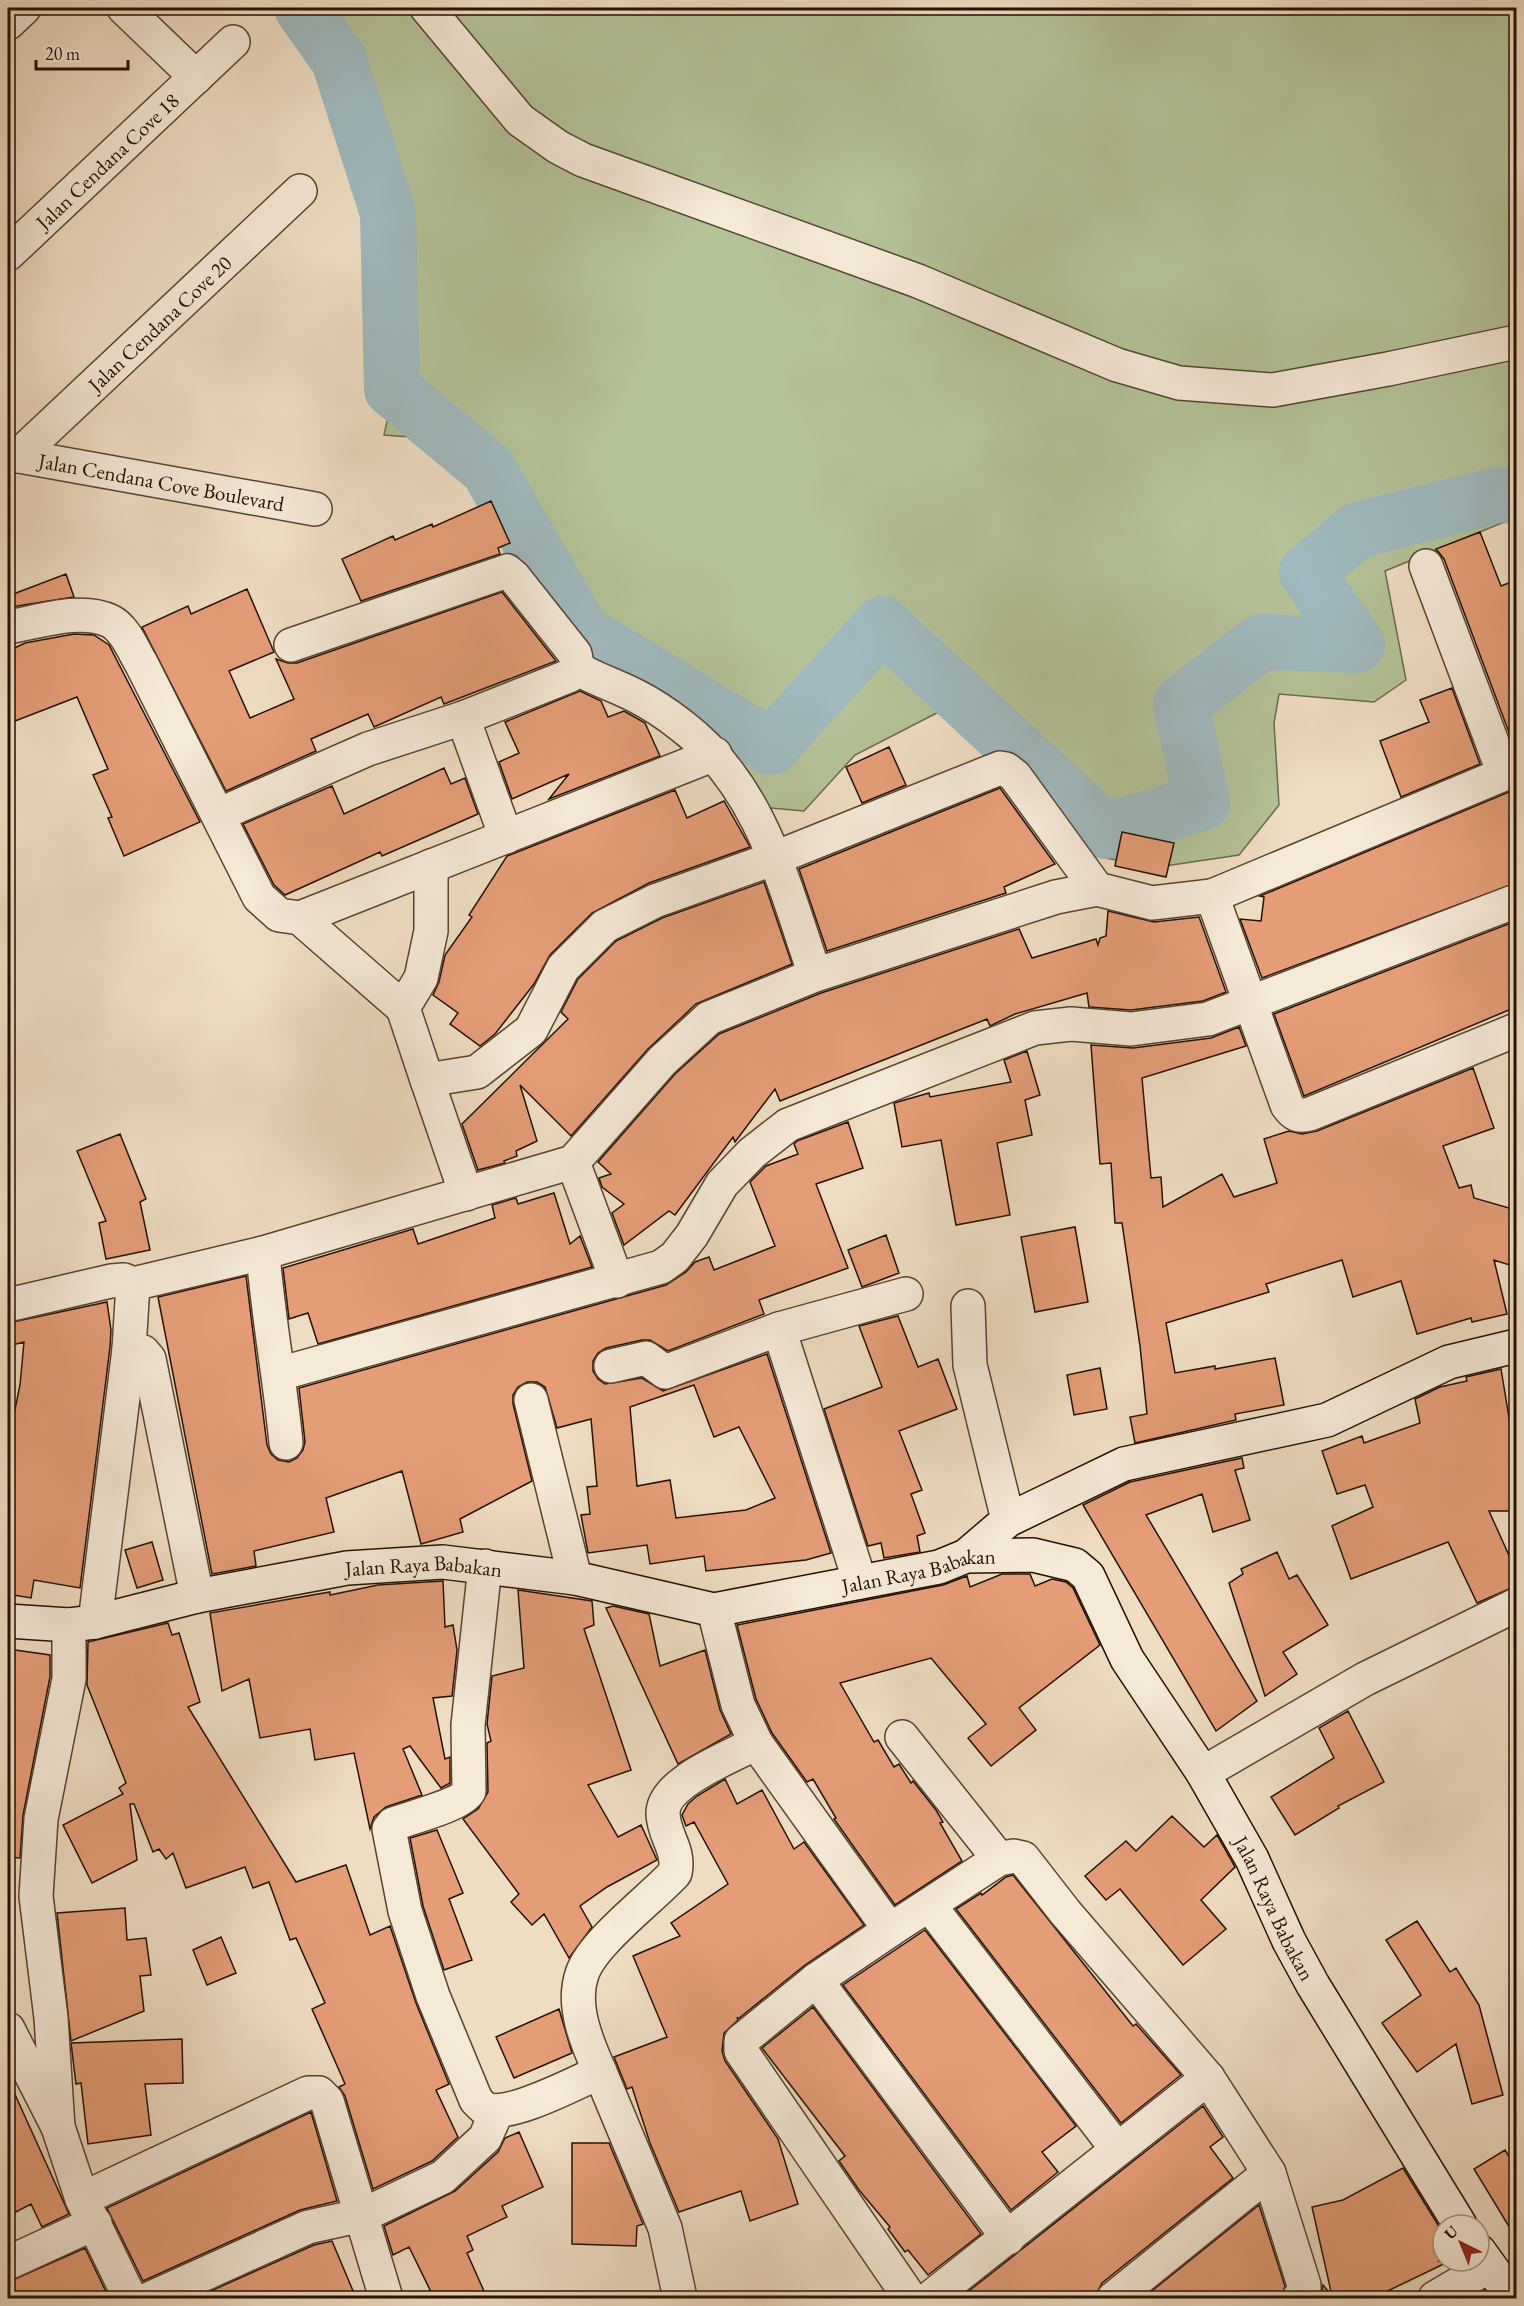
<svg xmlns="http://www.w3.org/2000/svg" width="1524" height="2306" font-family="'EB Garamond',serif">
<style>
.green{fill:#b4c298;stroke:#6c6a4c;stroke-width:1.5}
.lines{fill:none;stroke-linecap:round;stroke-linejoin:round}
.river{stroke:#9fb9be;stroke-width:56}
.building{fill:#e59d78;stroke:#241100;stroke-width:1.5;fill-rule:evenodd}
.street-casing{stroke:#574431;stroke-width:36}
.secondary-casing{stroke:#241100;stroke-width:36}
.street{stroke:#f5e9d8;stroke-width:33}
.secondary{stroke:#f5e9d8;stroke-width:33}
.labels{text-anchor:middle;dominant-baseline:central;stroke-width:4.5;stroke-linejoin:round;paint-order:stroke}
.street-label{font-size:21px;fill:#241100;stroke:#f5e9d8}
</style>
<rect width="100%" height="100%" fill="#efddc3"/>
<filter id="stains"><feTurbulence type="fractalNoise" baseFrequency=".00333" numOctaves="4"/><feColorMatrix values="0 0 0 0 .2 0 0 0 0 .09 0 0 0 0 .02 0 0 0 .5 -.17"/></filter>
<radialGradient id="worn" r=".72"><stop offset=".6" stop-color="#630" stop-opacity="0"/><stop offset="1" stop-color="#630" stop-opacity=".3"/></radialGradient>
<path class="green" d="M319,8H1516V520H1509L1385,571L1406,680L1374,702L1279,694L1274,723L1279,805L1239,855L1158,867L1105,858L962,700L855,755L804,811L760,807L592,660L544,628L492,509L423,438L384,435L415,294L376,120Z"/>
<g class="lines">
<path class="river" d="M302,8L339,60L388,213L392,389L488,469L582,632L771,747L882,624L1105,831L1202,803L1181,704L1261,642L1357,645L1307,572L1358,530L1497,495L1516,496"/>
</g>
<path class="building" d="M491,501L510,543L498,548L500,554L361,601L342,559L393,536L395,540L432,524L433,527Z
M1480,532L1501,586L1516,580V751L1444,559L1436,549Z
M66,574L74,597L11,607L8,596Z
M247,589L274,652L229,671L250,718L294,699L276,659L288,663H297L502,592L556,661L444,704L441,697L374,727L368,714L311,739L316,751L226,791L142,627L188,606L191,614Z
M74,634L94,635L109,645L200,822L124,856L108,818L112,817L93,775L108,769L77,697L15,721L8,703V651L25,643Z
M1452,688L1480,764L1401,797L1380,741L1429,722L1420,700Z
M580,691L601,701L608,717L624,711L645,723L660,756L549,799L569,774L512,799L499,762L519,753L505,722Z
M889,747L906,785L862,803L846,767Z
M444,768L451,784L465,778L478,814L382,856L380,852L285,895L274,885L243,824L332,786L344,814Z
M1000,788L1055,864L1004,887L1006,893L827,951L799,869Z
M1516,789V883L1262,978L1240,919L1261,921L1264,897L1260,896Z
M675,790L687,818L724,801L750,847L649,883L592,913L550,955L534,984L495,1034L480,1046L450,1024L458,1013L433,995L439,982L445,955L472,917L469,915L507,856Z
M1122,832L1174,843L1166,877L1115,866Z
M764,882L792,964L696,1004L648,1049L571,1136L520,1085L537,1141L516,1151L517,1156L504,1161L505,1163L478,1170L462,1124L568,1019L561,1012L578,979L616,941L662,918Z
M1108,911L1154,922L1199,917L1226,992L1203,1001L1131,1010L1089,1007L1087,993L1015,1014L990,1026L987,1019L780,1101L775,1089L735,1142L733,1137L675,1215L669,1211L624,1245L612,1213L624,1204L602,1187L599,1178L611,1174L598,1162L675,1074L719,1034L821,993L1019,929L1032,958L1096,939L1098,945L1100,938L1106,936Z
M1516,921V1007L1304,1096L1274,1014Z
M1239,1027L1246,1046L1142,1078L1151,1178L1161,1177L1163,1207L1222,1174L1234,1197L1277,1183L1264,1139L1289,1131L1302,1134L1317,1131L1473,1068L1494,1128L1443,1146L1459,1188L1471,1185L1474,1198L1516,1210V1267L1494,1260L1507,1314L1472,1322L1471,1318L1417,1334L1401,1281L1353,1297L1342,1260L1266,1284L1269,1292L1166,1323L1175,1373L1215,1366V1369L1275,1358L1284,1405L1235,1414L1236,1420L1135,1443L1130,1417L1147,1414L1140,1346L1122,1223H1115L1111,1163L1100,1164L1091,1045L1133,1048L1211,1038Z
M1027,1051L1040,1095L1025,1100L1032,1135L997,1143L1010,1215L956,1225L941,1140L902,1147L894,1103L929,1093L930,1097L1011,1082L1004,1060Z
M848,1122L863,1168L816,1184L848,1268L759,1300L764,1314L668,1351L650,1340H642L606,1348L598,1353L593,1361V1371L598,1379L605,1384L642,1378L663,1391L767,1354L831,1553L806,1560L706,1571L704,1556L650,1564L647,1545L588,1553L581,1515L590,1514L587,1487L597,1486L591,1419L557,1428L545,1387L537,1382H527L518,1387L513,1395V1404L532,1481L460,1519L463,1532L421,1544L402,1471L326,1498L334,1532L254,1551L256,1566L212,1574L158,1297L246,1276L267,1445L271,1454L278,1460L289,1462L297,1458L303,1450L305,1442L299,1388L666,1285L686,1272L695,1262L709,1257L714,1270L775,1246L750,1182L766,1166L798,1154L794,1144L797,1141ZM694,1385L714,1437L739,1427L775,1498L746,1510L676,1518L670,1480L637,1486L630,1407Z
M120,1134L146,1199L140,1202L150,1250L106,1259L99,1223L106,1221L77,1151Z
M554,1193L570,1244L580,1236L592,1267L318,1344L308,1313L289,1319L283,1268L413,1229L418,1244L495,1218L492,1205L516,1198L518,1204Z
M1075,1227L1088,1302L1035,1312L1021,1237Z
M886,1235L899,1273L862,1287L848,1250Z
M107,1302L111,1330L110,1347L80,1588L34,1580L31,1598L8,1594V1444L20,1385L24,1342L8,1346V1323Z
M898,1316L918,1367L938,1359L957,1409L899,1431L922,1490L911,1494L925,1533L917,1536L920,1552L884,1558L881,1543L868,1546L824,1409L882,1387L859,1326Z
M1100,1368L1107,1409L1074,1415L1067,1375Z
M1501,1369L1512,1436L1514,1477H1516V1511H1489L1516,1571V1586L1477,1603L1448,1542L1351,1579L1332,1526L1373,1507L1365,1485L1337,1494L1322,1451L1362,1436L1364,1443L1420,1423L1415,1399L1440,1387L1467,1381L1466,1377Z
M1242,1458L1244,1468L1235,1470L1250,1520L1213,1532L1202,1494L1146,1515L1257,1701L1216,1731L1083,1505L1130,1482Z
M152,1542L163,1580L137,1588L125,1550Z
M1277,1552L1289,1579L1297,1575L1328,1625L1283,1652L1297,1674L1265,1696L1229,1583L1243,1574L1241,1569Z
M1002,1574H1030L1035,1586L1052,1579L1066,1582L1073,1588L1100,1645L1019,1708L1036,1730L991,1766L968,1738L986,1724L931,1658L840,1683L874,1742L878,1740L894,1767L899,1764L911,1783L913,1781L936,1810L943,1822L940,1823L962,1861L895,1905L834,1819L836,1818L813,1779L807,1782L772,1733L756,1699L737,1625L943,1585L967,1576L970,1587Z
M443,1581L445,1627L453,1625L457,1650L452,1696L433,1698L445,1759L450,1757V1783L441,1788L410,1746L403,1749L422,1795L386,1807L374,1817L370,1829L354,1753L315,1760L310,1729L260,1738L249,1679L222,1691L210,1613L330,1592V1595L378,1585Z
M518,1590L592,1601L594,1625L584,1629L631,1770L588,1785L618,1837L641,1825L657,1860L607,1887L580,1906L592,1927L569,1958L544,1914L532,1925L511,1902L519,1894L463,1819L478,1809L488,1792L487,1743L491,1741L487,1724L492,1676L524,1668Z
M613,1606L649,1614L660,1666L705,1650L720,1710L731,1734L678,1764L606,1608Z
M168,1623L172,1635L179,1633L200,1702L188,1707L296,1882L346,1865L370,1935L390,1926L416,2003L449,2084L436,2090L458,2137L432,2161L373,2189L345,2096L339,2087L345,2084L342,2077L312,2009L325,2003L296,1938L290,1940L269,1882L253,1888L245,1867L186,1888L173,1853L166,1859L159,1849L153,1852L134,1804H130L137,1860L92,1883L63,1825L123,1794L119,1788L126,1783L87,1685L88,1642Z
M8,1649L50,1655V1677L23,1815L20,1858L8,1857Z
M1348,1711L1384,1782L1338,1806L1339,1808L1295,1835L1271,1797L1334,1758L1319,1728Z
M725,1779L737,1804L762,1790L794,1849L804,1842L864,1925L805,1965L738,2019L737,2017L738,2020L724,2033L722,2051L725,2061L778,2139L798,2204L750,2221L741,2191L679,2212L650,2143L632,2087L627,2089L614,2057L667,2037L633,1956L680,1936L671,1923L728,1884L694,1822L686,1826L682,1815L688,1804L697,1796Z
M1172,1816L1204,1847L1217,1835L1235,1867L1201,1900L1226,1929L1183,1965L1120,1889L1106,1900L1085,1876L1126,1841L1136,1851Z
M437,1830L463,1893L449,1899L472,1960L444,1970L423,1906L410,1838Z
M1013,1875L1133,2026L1136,2024L1181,2075L1121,2123L956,1909L981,1893L982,1895L1006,1877Z
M125,1908L127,1940L146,1938L151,1975L140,1976L144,2011L71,2041L57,1913Z
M1417,1921L1450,1972L1456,1968L1479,2005L1503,2095L1472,2104L1456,2044L1417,2072L1382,2023L1421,1995L1386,1940Z
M925,1930L1076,2126L1042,2152L1058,2172L1011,2210L843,1985Z
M221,1937L236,1973L207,1985L193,1950Z
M813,2007L981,2234L928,2275L908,2250L905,2252L888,2229L890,2227L859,2190L839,2161L845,2156L762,2048Z
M559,2009L572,2053L514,2078L496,2037Z
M182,2039L183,2083L145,2084L151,2135L88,2144L81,2083L76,2084L71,2043Z
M8,2079L69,2214L42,2227L31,2204L8,2216Z
M1203,2106L1223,2137L1210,2147L1233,2178L1102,2283L1096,2295L1092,2298H960Z
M311,2112L337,2201L300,2210L143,2281L107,2208Z
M519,2132L543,2187L502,2206L507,2217L467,2236L473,2250L467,2253L484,2291L467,2298H434L409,2247L393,2255L384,2226L455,2191L498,2152L505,2138Z
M572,2143H609L643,2224L637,2226L636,2246L572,2244Z
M1505,2150L1516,2168V2238L1474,2169Z
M1403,2168L1443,2233V2258L1439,2261H1450L1373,2298H1321L1323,2285L1332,2296L1312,2207L1343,2200Z
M1259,2205L1285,2286L1281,2298H1143Z
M332,2241L356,2298H195L314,2245Z
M85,2248L109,2298H8V2282Z"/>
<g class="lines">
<defs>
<g id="street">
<path d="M124,8L196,77"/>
<path d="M427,8L520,120L558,147L583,160L918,281L1117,365L1179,383L1273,390L1388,369L1516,342"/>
<path d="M8,23L24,8"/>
<path id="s1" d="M8,254L233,42"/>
<path id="s2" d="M8,454L315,509"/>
<path id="s3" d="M18,456L300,191"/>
<path d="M1426,566L1504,774"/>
<path d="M8,627C38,622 81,607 110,621C125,628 133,650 141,663L259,897L279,915L300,918L715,754"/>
<path d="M578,669C597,680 617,686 636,696C652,704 668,715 682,726C761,786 784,885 815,975"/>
<path d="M463,718L506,837"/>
<path d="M218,815L368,749L463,718L569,676L578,669L575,654L514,577L507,571L291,645"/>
<path d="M431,866V931L421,978L403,1008L427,1080L477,1072L531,1030L563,968L605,926L655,901L775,858L1000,768L1006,769L1015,776L1097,889"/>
<path d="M1212,896L1516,769"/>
<path d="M300,918L403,1008"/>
<path d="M427,1080L466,1194"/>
<path d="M573,1162L617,1281"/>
<path d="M133,1284L263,1253"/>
<path d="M8,1305L111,1281L124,1280L133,1284L129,1349L95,1622"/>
<path d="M968,1306L970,1365L1008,1520"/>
<path d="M779,1329L906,1294"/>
<path d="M129,1349L143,1352L149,1359L197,1596"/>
<path d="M611,1366L646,1358L665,1372L779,1329L860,1582"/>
<path d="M279,1374L661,1267L675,1257L692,1235L722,1184L752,1153L788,1125L1035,1028L1071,1024L1131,1029L1208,1019L1516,901"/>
<path d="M531,1400L575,1578"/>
<path d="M286,1443C280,1379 268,1317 263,1253L573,1162L662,1061L709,1018L815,975L1056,897L1097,889L1152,903L1212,896L1287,1105C1294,1115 1298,1117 1310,1114L1516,1030"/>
<path d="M485,1566L468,1725L469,1791C462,1805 409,1818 393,1824L389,1829L405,1911L433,1996L476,2100C479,2103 482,2107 486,2109C510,2118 575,2083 600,2072L665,2228L680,2298"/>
<path d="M714,1610L738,1705L756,1743L890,1930L816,1980L741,2041V2051L910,2298"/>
<path d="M902,1737L999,1859"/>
<path d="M1203,1773L1365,1679L1516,1605"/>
<path d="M930,1906L1117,2149"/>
<path d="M890,1930L999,1859L1014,1856L1023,1858L1065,1912L1208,2078L1269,2173L1304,2285V2292L1299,2298"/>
<path d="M816,1980L1008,2238"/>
<path d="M8,2029L58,2127L82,2199L130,2298"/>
<path d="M600,2072C587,2043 571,2006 582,1974C592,1943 651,1899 675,1873C680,1849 664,1837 663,1814C662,1782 731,1757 756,1743"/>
<path d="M58,2127L51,2018L36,1896L41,1819L69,1679V1625"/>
<path d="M82,2199L308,2093H319L327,2101L386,2298"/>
<path d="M8,2263L95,2223"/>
<path d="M151,2298L308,2227L363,2215L443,2177L485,2138L497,2111"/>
<path d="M930,2298L1208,2078"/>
<path d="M1114,2298L1269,2173"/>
<path d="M1435,2298L1489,2266"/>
</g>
<g id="secondary">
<path d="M966,1556L1008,1520L1124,1464L1327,1420L1449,1362L1516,1346"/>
<path id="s4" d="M8,1621L69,1625L95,1622L197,1596L347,1568L443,1562L575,1578L714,1610L939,1567L966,1556L1033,1555L1075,1565L1088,1576L1127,1659L1203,1773L1252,1859L1289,1941L1313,1985L1460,2225"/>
<path d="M1479,2251L1513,2298"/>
</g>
</defs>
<use href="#street" class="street-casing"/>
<use href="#secondary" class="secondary-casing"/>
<use href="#street" class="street"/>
<use href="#secondary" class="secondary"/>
</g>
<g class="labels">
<g class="street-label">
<text stroke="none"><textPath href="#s1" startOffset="136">Jalan Cendana Cove 18</textPath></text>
<text stroke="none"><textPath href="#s3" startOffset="194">Jalan Cendana Cove 20</textPath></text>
<text stroke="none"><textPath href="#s2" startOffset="156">Jalan Cendana Cove Boulevard</textPath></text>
<text stroke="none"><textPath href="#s4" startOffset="422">Jalan Raya Babakan</textPath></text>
<text stroke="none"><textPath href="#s4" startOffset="926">Jalan Raya Babakan</textPath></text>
<text stroke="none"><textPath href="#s4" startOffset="1484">Jalan Raya Babakan</textPath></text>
</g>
</g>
<rect width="1524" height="2306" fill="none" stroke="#efddc3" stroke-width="30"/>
<rect x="9" y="9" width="1506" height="2288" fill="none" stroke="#241100" stroke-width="3"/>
<rect x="15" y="15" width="1494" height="2276" fill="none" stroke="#241100" stroke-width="1.5"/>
<g transform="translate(1461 2243) rotate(317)"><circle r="28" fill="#f5e9d8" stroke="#a19382" stroke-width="1.5"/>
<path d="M0-4.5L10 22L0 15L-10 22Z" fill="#8f2418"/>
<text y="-9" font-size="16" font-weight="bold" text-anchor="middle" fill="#241100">U</text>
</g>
<path d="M36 60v9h92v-9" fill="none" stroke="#241100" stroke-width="3"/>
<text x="45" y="60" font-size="18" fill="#241100" stroke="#f5e9d8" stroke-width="4.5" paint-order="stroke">20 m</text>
<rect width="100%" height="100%" filter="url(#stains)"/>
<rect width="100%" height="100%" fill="url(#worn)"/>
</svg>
